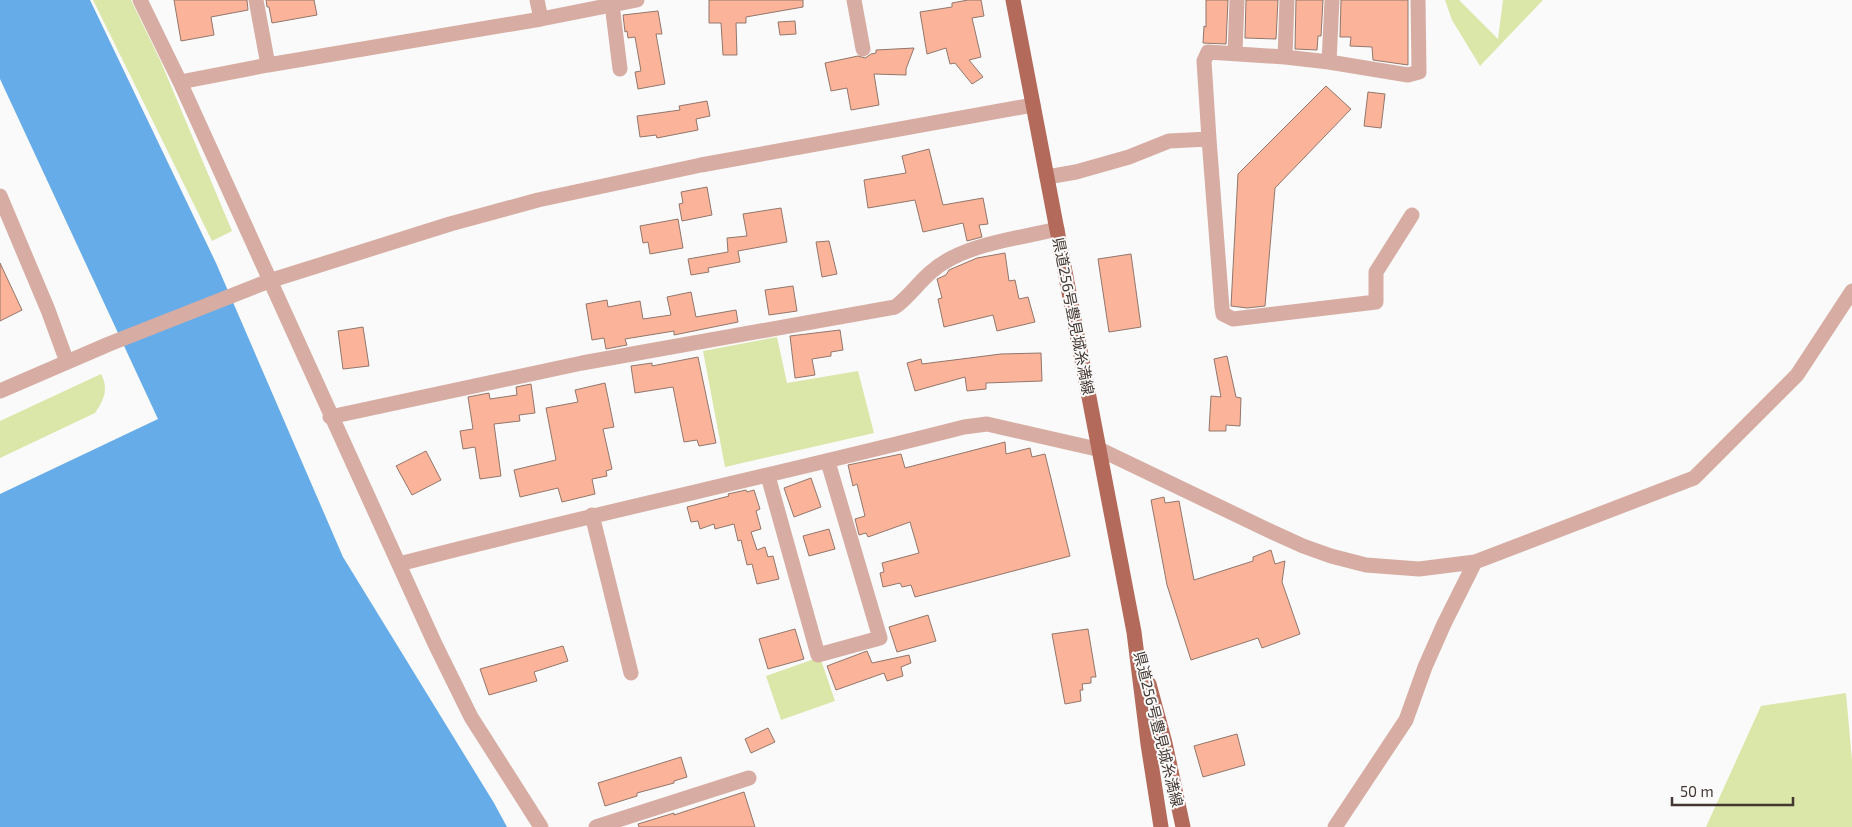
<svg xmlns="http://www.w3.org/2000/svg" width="1852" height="827" font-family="'Exo 2','Noto Sans JP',sans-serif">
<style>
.green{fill:#dbe6a9}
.water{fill:#66ace9}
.building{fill:#fbb499;stroke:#92766b}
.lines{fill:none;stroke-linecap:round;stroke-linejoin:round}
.minor{stroke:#d7ada3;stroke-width:15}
.major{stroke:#b36a5a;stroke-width:15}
.labels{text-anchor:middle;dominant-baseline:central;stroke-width:4;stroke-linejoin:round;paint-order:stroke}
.street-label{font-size:15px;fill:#433732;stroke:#fafafa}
</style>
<rect width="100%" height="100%" fill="#fafafa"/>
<path class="green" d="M93,0H131L161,62L232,231L212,241Z
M1445,0H1459L1498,39L1503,0H1543L1480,66L1452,20Z
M777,337L787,383L858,371L874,433L725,467L703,351Z
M101,374C109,389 104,400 95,413L0,458V421Z
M820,657L835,701L781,720L766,676Z
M1846,693L1852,761V827H1706L1761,706Z"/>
<path class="water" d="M0,0H90L216,263L343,557L494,803L507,827H0V494L158,419L0,79Z"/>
<path class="building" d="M174,0H247L248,10L211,17L214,35L181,41Z
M266,0H314L317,15L272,23L269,7H267Z
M709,0H803V7L746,17V23H736L737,55H723L721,23H709Z
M968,0H981L984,16L972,18L981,57L969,60L983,77L972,84L955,63L950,64L946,48L927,54L920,12L952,7V3Z
M1206,0H1228L1226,44L1203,43L1204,26L1206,27Z
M1246,0H1278L1276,39L1245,38Z
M1296,0H1323L1321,36H1318L1317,50L1295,49Z
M1341,0H1408V65L1373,60L1372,47L1350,46L1351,37H1340Z
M658,11L662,34H656L665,84L638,89L635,72L641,71L635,37L628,38L627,31L625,32L623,15Z
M795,21L796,34L780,35L778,22Z
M914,48L906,69V75L874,74L879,105L851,110L847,88L831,91L825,63L858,56L865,58L871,54L876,53V50Z
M1326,86L1351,109L1275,188L1265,306L1247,308L1231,306L1238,174Z
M1368,92L1385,94L1381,128L1364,126Z
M707,101L710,116L696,119L698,130L657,138L656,135L640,137L637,116L680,110L679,106Z
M929,149L943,205L983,198L988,224L979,225L982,237L967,241L963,223L923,232L915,200L868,208L864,180L906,173L902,156Z
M707,187L712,215L682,221L679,204L683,203L681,192Z
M781,208L787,242L738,251L740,262L708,268L709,272L691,275L688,259L728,252L727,238L747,236L743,214Z
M678,219L683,248L650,254L648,242L643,243L640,226Z
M829,241L837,274L822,277L816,242Z
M1005,253L1009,281L1015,280L1019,299L1028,297L1035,322L997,331L993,315L944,327L938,299L942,298L937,279L946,275L949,270L977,258Z
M1131,254L1141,327L1109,332L1098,259Z
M0,263L22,310L0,321Z
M793,286L797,311L769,315L765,290Z
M691,292L696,317L736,310L738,322L674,335V331L625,339L627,345L606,349L604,338L592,340L586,304L607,300L608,307L640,301L643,319L671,315L667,297Z
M363,327L369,366L343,369L338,331Z
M840,330L843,350L831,352V356L812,359L815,375L795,378L790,336Z
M1041,353L1042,381L986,383V389L967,391L965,377L915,391L907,363L921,359L922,364L1001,354Z
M1227,356L1236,397L1241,398L1240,426L1226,425V431H1209L1211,396L1221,397L1214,359Z
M698,357L716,443L699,446L697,440L684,442L673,387L635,393L631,366L652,363V366Z
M605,383L614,427L603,429L612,469L606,471L607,476L592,479L595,494L562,502L558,488L520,497L514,470L556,460L546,408L578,402L575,390Z
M531,384L535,413L519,415L520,421L494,424L501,476L480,479L475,447L463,449L460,431L473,429L468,397L489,393L490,399L517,395L516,387Z
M1005,442L1006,454L1030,448L1032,457L1045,454L1070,556L915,597L911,585L902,587L900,583L883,587L880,573L884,572L882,563L919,553L910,522L868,537L866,533L859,535L855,519L865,516L857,484L853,486L848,465L901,454L905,468Z
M426,451L441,480L412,495L396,466Z
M811,478L821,507L794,517L784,488Z
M746,490L747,492L754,490L760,509L756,511L761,529L751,532L757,550L765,547L768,557L773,556L779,579L757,584L752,564L747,565L741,540L738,541L734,524L715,529L714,524L700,529L698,521L691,522L687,507L729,496L728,494Z
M1164,497L1165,503L1179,501L1194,580L1253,561V557L1271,550L1275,564L1285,561L1282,582L1300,634L1262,648L1258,638L1191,660L1167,585L1151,500Z
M829,529L835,549L809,556L803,536Z
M928,615L936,641L897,652L889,627Z
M795,629L804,659L768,669L759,639Z
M1088,629L1096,677H1091V683L1082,684L1083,690H1080L1081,701L1065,704L1052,634Z
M563,646L568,661L534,672L537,681L489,695L480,669Z
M867,651L872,663L909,655L911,663L901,667L903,676L887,681L884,673L836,690L827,666Z
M768,728L775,742L751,753L745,739Z
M1237,734L1245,765L1203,777L1194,746Z
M681,757L687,777L674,781V783L637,793V796L605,806L598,783Z
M744,792L755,827H639L638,824L674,813V815Z"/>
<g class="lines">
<path class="minor" d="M140,0L180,82L435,644L471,717L541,827
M256,0L268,65
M537,0L541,19
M854,0L863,49
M612,4L620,69
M1235,53L1237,0
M1285,57L1287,0
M1329,62L1332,0
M180,82L268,65L541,19L637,0
M1209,139L1222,308L1223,314L1233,319L1376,302V272L1412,215
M1047,177L1076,172L1129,157L1169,141L1209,139L1204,61L1208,52L1285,57L1329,62L1408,75L1419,72L1418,0
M0,196L48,310L67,362
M0,391L109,344L269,281L450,224L538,200L701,165L1033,105
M330,417L582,363L895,307C909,297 918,283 931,272C962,244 1017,239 1057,229
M768,476L818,655L880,638L828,462
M592,515L631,673
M399,564C587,515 777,475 964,427L987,424L1101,450L1270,531L1303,546L1331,556L1366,565L1419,569L1475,562L1694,478L1797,375L1852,291
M596,827L749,778
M1335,827L1406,720L1425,667L1444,624L1475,562"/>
<path class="major" d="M1013,0L1134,632L1148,744L1161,827
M1149,684L1165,743L1183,827"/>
</g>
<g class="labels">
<g class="street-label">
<text transform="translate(1074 316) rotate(79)">県道256号豊見城糸満線</text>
<text transform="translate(1159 729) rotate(76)">県道256号豊見城糸満線</text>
</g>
</g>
<path d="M1672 797v8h121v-8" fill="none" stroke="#433732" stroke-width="2.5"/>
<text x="1680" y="797" font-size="15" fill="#433732" stroke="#fafafa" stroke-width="4" paint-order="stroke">50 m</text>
</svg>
